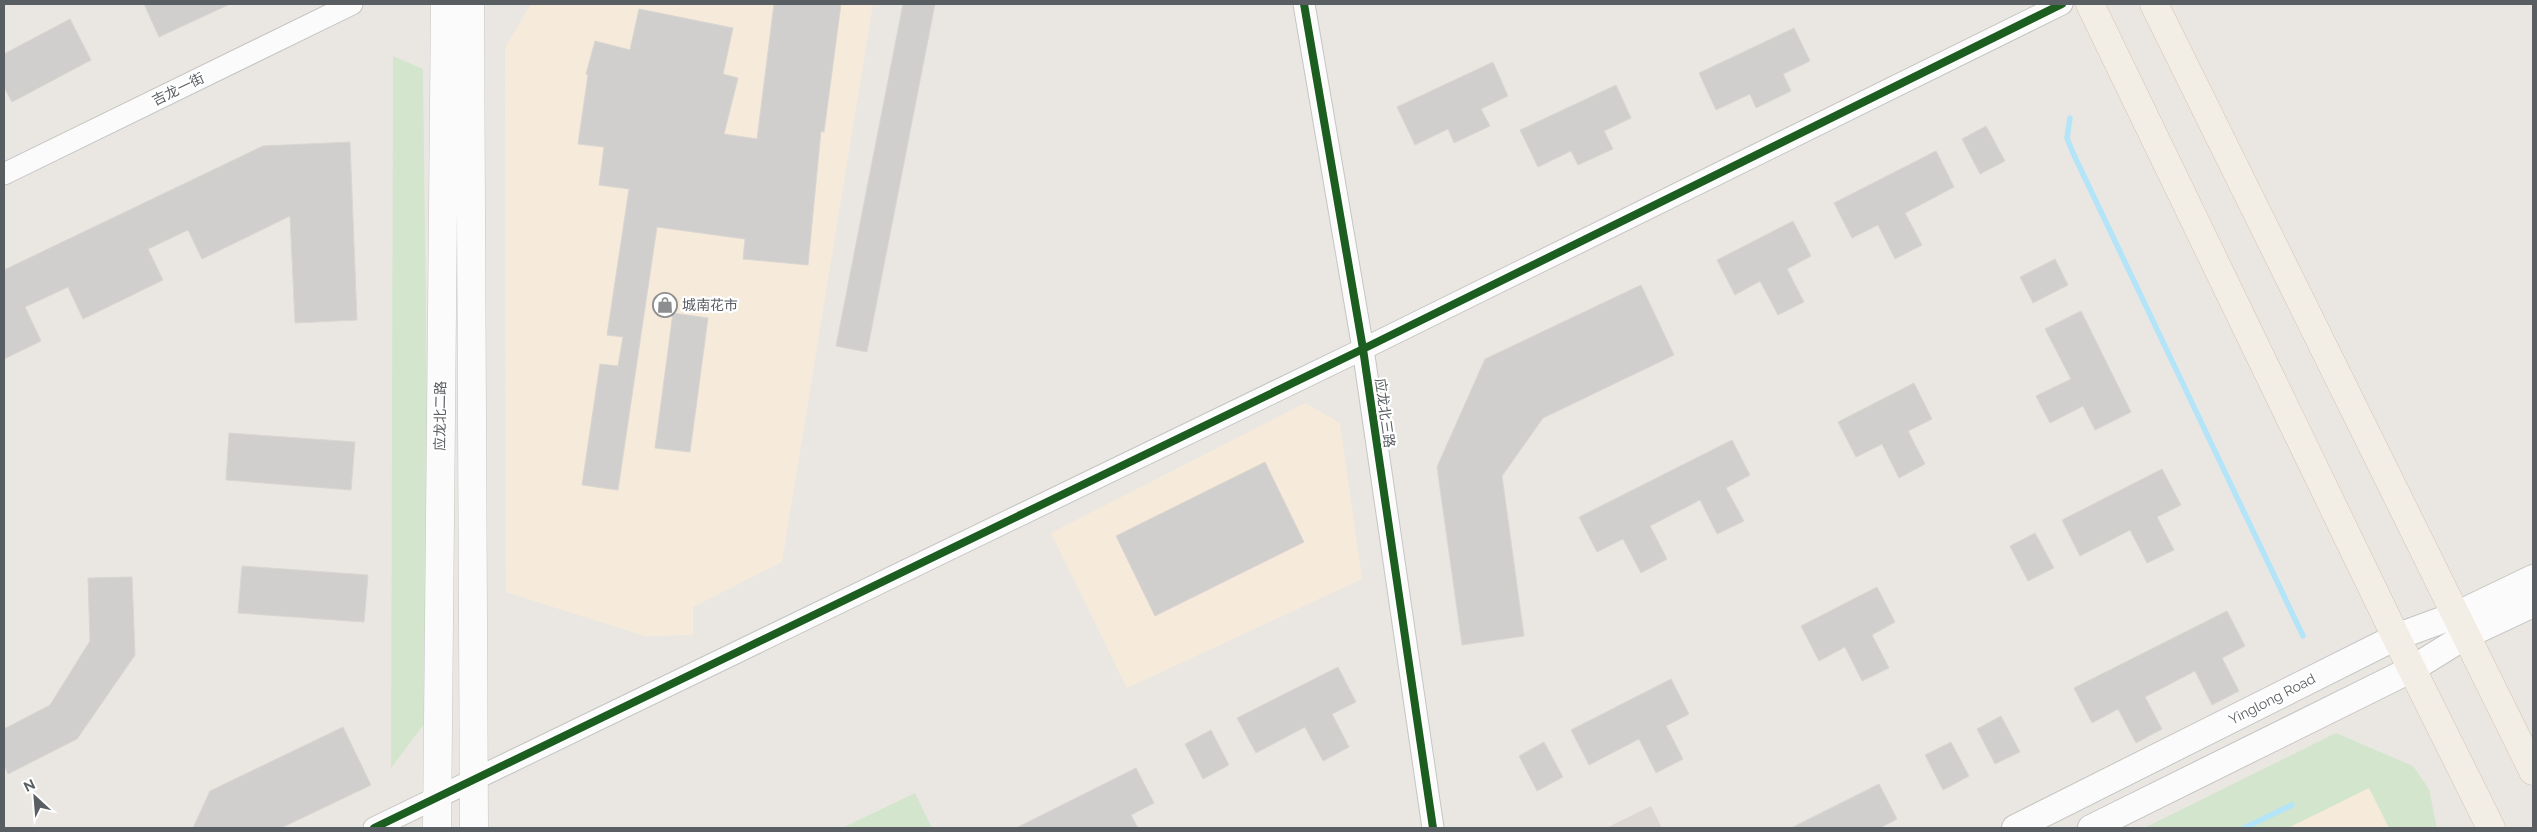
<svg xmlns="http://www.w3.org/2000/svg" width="2537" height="832" font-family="Raleway,'Noto Sans SC',sans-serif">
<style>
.commercial{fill:#f6ebda}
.education{fill:#dcd7d2}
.green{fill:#d3e6cd}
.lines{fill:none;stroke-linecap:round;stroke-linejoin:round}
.stream{stroke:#b4e4f7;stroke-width:5.5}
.building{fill:#d1cfcd;stroke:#d9d6d2}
.minor-casing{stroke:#c5c5c4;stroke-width:23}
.tertiary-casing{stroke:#c5c5c4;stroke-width:28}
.secondary-casing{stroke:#c6c6c6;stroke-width:29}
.primary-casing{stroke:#d3c4b0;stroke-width:29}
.minor{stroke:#fcfbfb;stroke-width:21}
.tertiary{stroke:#fcfbfb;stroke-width:26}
.secondary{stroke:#fcfbfb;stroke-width:28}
.primary{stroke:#f2eee6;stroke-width:28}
.cycleway-casing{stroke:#fff;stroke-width:11}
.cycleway{stroke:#1b5e20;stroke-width:8}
.labels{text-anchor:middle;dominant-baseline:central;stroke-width:4.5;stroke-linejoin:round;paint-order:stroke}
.street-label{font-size:14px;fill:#595e62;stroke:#fff}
.poi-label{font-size:14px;fill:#595e62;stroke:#fff;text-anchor:start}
</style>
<rect width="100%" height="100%" fill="#eae7e3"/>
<path class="commercial" d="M531,4H873L782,562L693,607V635L645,636L506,592L505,48Z
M1305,403L1340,423L1362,579L1127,688L1051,533Z
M2369,788L2389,828H2288Z"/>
<path class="education" d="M1651,806L1662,828H1606Z"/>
<path class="green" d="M393,56L423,69L431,715L391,768Z
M2336,733L2413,766L2429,789L2437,828H2389L2369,788L2288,828H2144Z
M915,793L932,828H842Z"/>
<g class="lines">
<path class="stream" d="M2070,118L2067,138L2073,153L2303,636
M2244,828L2292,805"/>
</g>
<path class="building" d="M144,4H230L159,37Z
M774,4H841L824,132L821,131L808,265L743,259L745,239L657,227L618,490L582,485L600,364L618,366L623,337L607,335L629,189L599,185L604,147L578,144L588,75L586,74L595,41L630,50L639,9L733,28L723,74L738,78L724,134L757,139Z
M903,4H935L867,352L836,346Z
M70,19L91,60L12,102L4,87V54Z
M1794,28L1810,61L1783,74L1791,91L1756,108L1750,94L1716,110L1699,73Z
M1493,62L1508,96L1481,109L1490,126L1454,143L1448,129L1415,145L1397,107Z
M1616,85L1631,118L1604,131L1613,149L1578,165L1571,151L1538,167L1520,130Z
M1986,126L2005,161L1980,174L1962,139Z
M350,142L357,320L295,323L290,216L202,259L188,230L148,249L163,280L83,319L68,287L25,307L41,341L4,359V270L263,146Z
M1936,151L1954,187L1905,213L1922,245L1895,259L1878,225L1852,238L1834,203Z
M1793,221L1811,256L1787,269L1804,302L1778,315L1760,281L1735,295L1717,260Z
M2055,259L2068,285L2033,303L2020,277Z
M1641,285L1674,355L1543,418L1502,476L1524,636L1462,645L1437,467L1485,359Z
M2081,311L2131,412L2095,430L2083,406L2050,423L2036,396L2071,379L2045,329Z
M673,313L708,318L690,452L655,448Z
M1914,383L1932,419L1908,431L1925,464L1899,478L1882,444L1856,457L1838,422Z
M229,433L355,442L351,490L226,480Z
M1732,440L1750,475L1726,488L1744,521L1717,534L1700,500L1650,526L1667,559L1641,573L1623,539L1597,552L1579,517Z
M1265,462L1304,542L1155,616L1116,536Z
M2162,469L2181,505L2157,517L2174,550L2147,563L2130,530L2080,556L2062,520Z
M2035,533L2054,568L2028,581L2010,546Z
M242,566L368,575L364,622L238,613Z
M132,577L135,655L77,739L8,774L4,765V729L50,705L90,641L88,578Z
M1877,587L1895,622L1872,635L1889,668L1862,681L1845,647L1819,661L1801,626Z
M2227,611L2245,646L2222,658L2239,691L2212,705L2195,671L2145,697L2162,729L2136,743L2118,709L2092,723L2074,688Z
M1338,667L1356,702L1332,714L1349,747L1323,761L1305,727L1256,753L1237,718Z
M1671,679L1689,714L1666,726L1683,759L1656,773L1639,739L1589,765L1571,730Z
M2001,716L2020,752L1995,764L1977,729Z
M343,727L371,785L281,828H193L210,791Z
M1211,730L1229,765L1203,779L1185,744Z
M1544,742L1563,777L1537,791L1519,756Z
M1951,742L1969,776L1943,790L1925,755Z
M1136,768L1154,803L1131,815L1138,828H1016Z
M1879,784L1897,819L1880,828H1791Z"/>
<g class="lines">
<defs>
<path id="minor" d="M1304,4L1363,349L1433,828
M4,174L352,4
M374,828L1363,349L2062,4"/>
<path id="tertiary" d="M2015,828L2396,637L2456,615L2533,578
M2091,828L2412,669L2467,635L2533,604"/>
<path id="secondary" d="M470,4L474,828
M437,828L445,4"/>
<path id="primary" d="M2090,4L2396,637L2491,828
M2154,4L2533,771"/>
</defs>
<use href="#minor" class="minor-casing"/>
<use href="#tertiary" class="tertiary-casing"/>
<use href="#secondary" class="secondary-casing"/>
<use href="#primary" class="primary-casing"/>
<use href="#minor" class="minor"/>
<use href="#tertiary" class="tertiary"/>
<use href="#secondary" class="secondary"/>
<use href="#primary" class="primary"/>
<defs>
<path id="cycleway" d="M1304,4L1363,349L1433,828
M374,828L1363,349L2062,4"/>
</defs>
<use href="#cycleway" class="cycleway-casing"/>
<use href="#cycleway" class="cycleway"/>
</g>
<defs>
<symbol id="shop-ring" viewBox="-11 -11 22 22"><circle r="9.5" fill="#fff" stroke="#8c8e8f" stroke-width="1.5"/><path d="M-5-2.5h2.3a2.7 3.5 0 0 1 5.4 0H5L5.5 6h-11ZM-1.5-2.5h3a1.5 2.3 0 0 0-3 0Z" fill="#8c8e8f"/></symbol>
</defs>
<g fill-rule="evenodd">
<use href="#shop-ring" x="651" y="291" width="28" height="28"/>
</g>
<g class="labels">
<g class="street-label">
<text transform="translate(178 89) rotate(-26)">吉龙一街</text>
<text transform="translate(1385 413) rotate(82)">应龙北三路</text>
<text transform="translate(440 416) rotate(-89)">应龙北二路</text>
<text transform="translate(2272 699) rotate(-27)">Yinglong Road</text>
</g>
<g class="poi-label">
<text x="682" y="305">城南花市</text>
</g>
</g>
<rect width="2537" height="832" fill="none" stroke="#595e62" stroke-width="10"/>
<g transform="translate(35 797) rotate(334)" stroke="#ffffff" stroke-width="4" paint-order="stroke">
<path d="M0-4L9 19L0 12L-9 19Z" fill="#595e62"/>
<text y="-8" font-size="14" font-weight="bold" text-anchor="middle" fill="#595e62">N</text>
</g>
</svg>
